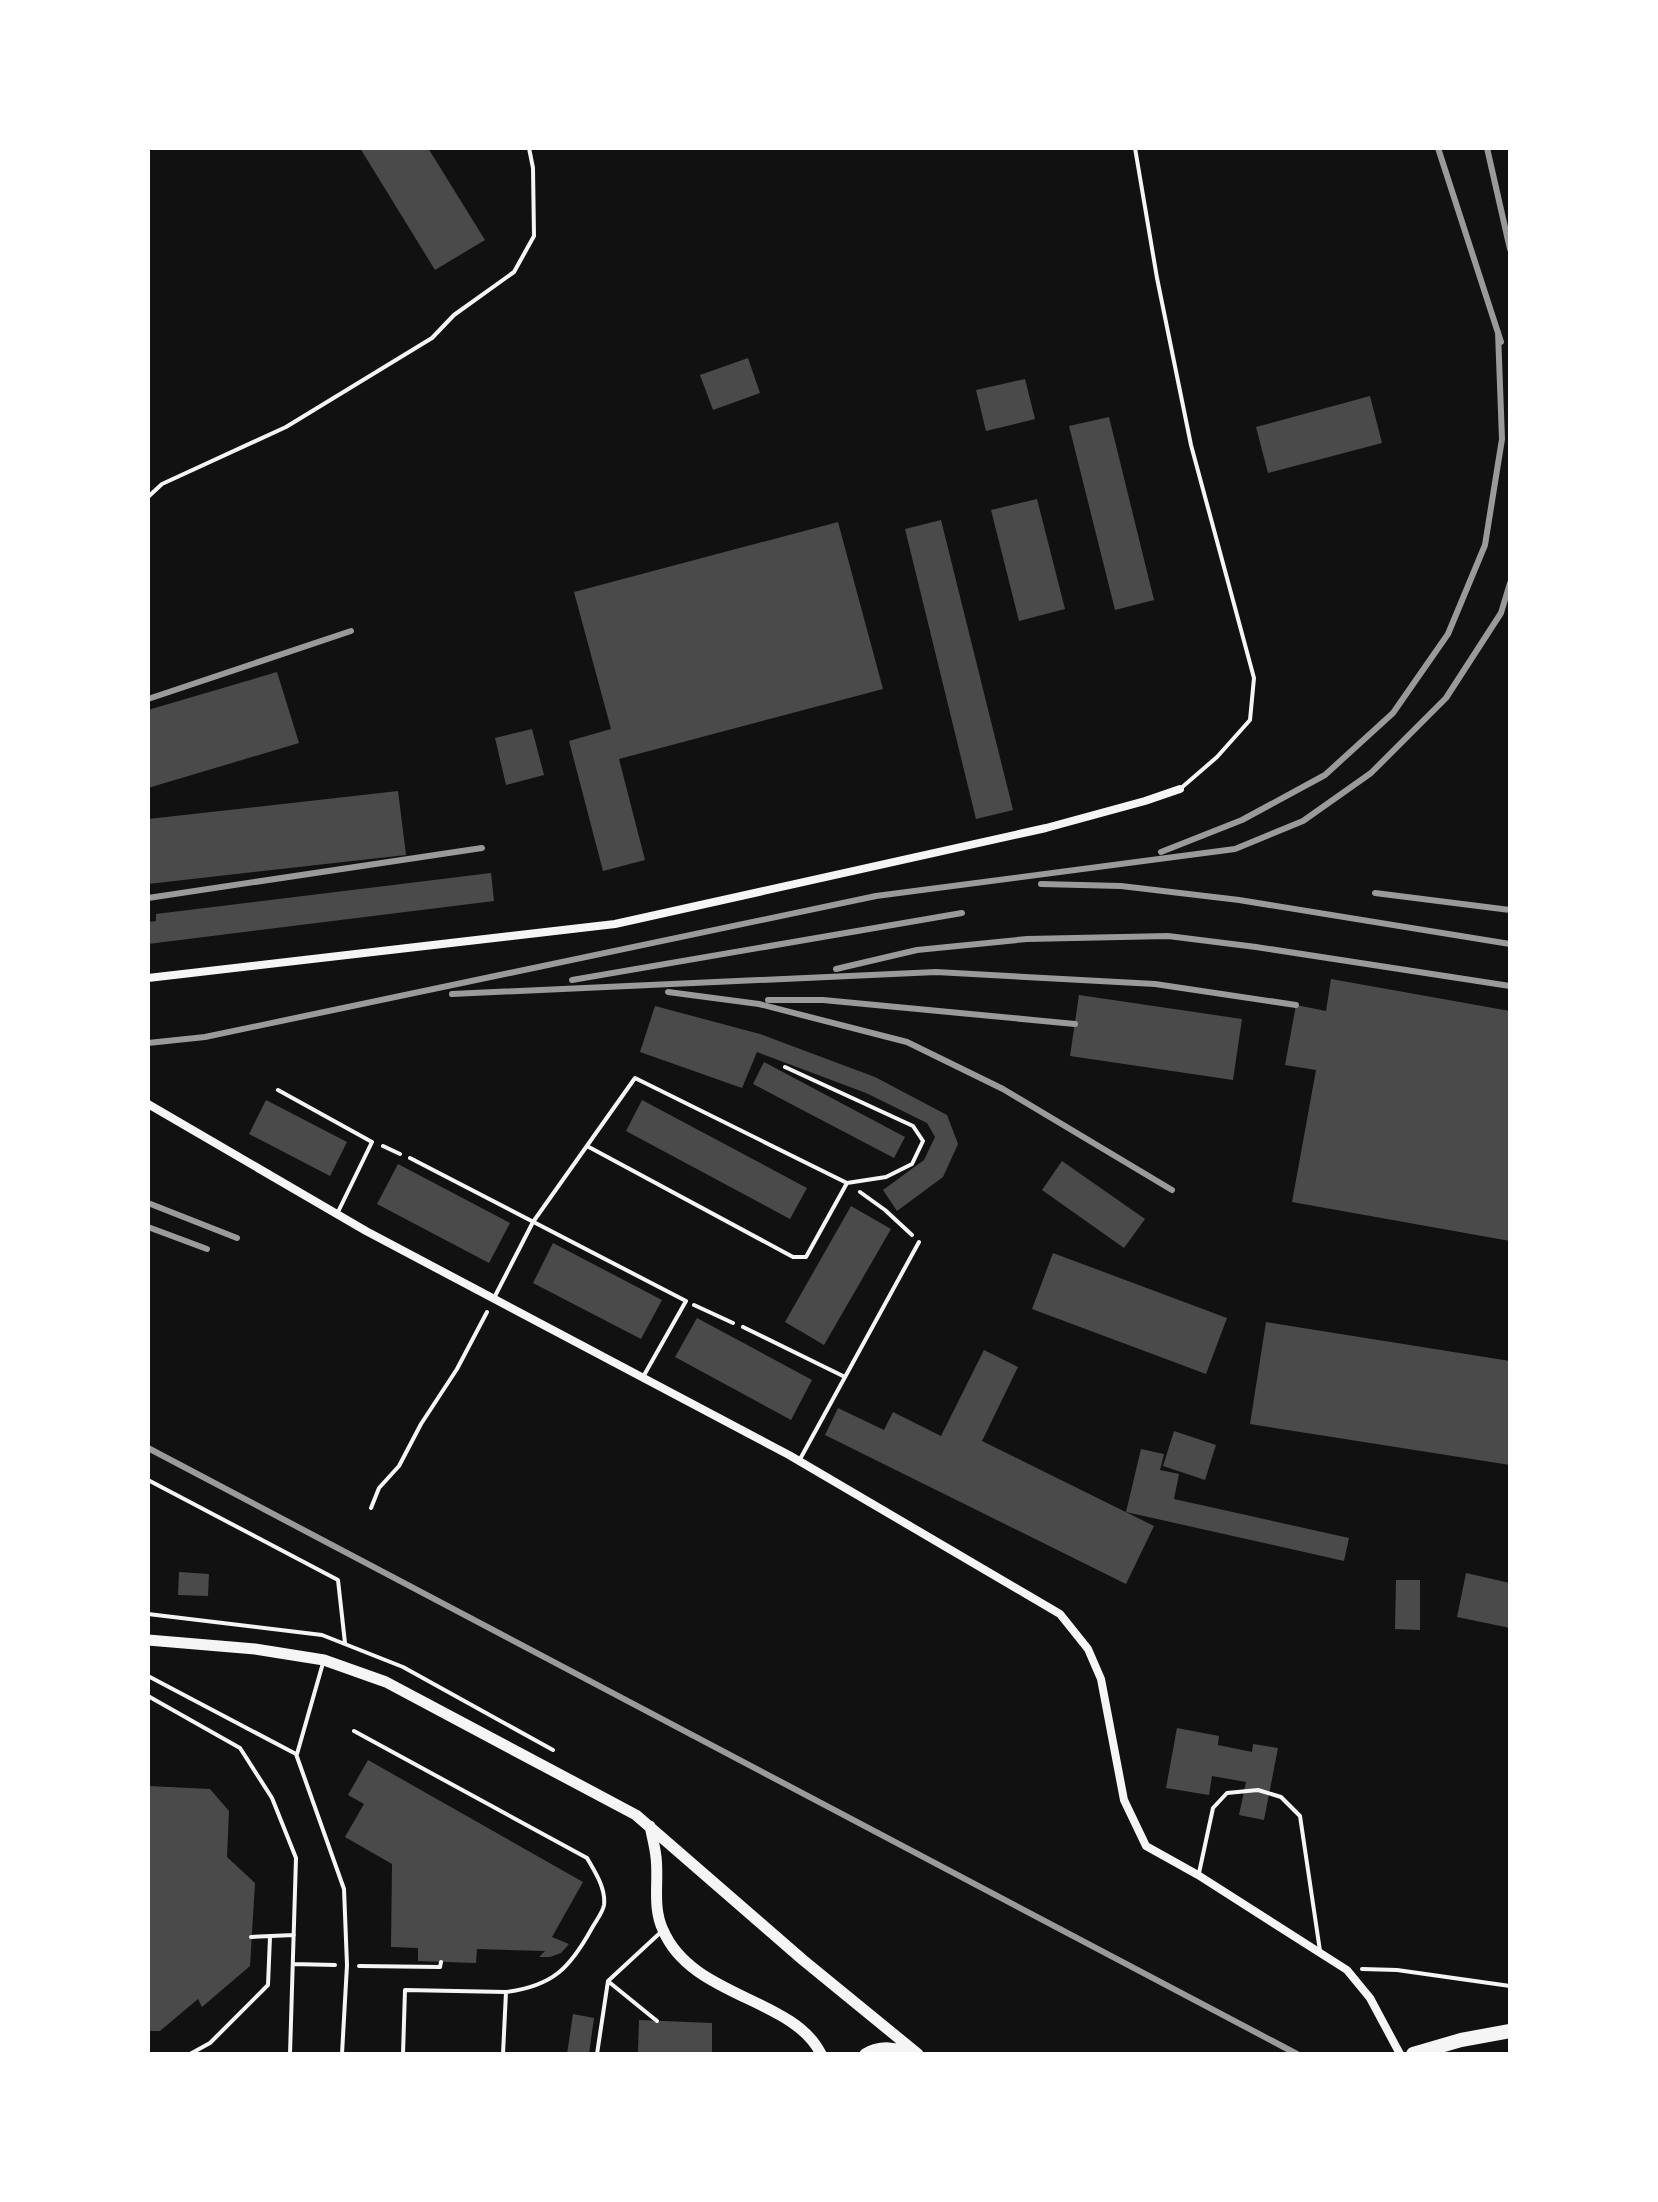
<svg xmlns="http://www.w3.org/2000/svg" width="1658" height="2202" font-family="'PT Sans',sans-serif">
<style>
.building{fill:#4a4a4a}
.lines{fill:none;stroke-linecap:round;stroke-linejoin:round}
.path{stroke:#f5f5f5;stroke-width:4}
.service{stroke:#f5f5f5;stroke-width:4}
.minor{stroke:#f5f5f5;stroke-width:8}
.tertiary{stroke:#f5f5f5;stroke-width:11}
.primary{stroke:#f5f5f5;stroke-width:14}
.rail{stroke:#9a9a9a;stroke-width:6}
</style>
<rect width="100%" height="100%" fill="#111"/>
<path class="building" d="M360,148H428L485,240L435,270Z
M748,358L760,393L713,410L700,375Z
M1025,379L1035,419L986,431L976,390Z
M1370,396L1382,443L1268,473L1256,427Z
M1109,417L1154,600L1115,610L1069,426Z
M1037,499L1065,609L1019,621L991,510Z
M941,520L1013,810L976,819L905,529Z
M838,522L883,689L619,759L645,860L603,871L569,741L611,729L574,592Z
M277,672L299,743L148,788V710Z
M532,729L544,775L506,785L495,738Z
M398,791L406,855L148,884V819Z
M491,873L494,901L148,944V922L156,921V914Z
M1331,979L1510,1011V1241L1292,1202L1316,1070L1285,1065L1296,1005L1326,1011Z
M1079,995L1242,1019L1233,1080L1070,1056Z
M655,1006L760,1034L875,1077L947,1115L958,1144L943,1177L897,1211L883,1190L924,1160L935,1137L927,1123L866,1093L757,1052L742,1088L640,1052Z
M764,1062L905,1137L894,1158L753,1084Z
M266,1100L347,1142L330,1176L249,1134Z
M642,1100L807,1188L790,1219L626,1131Z
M1062,1161L1145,1219L1124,1248L1042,1190Z
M398,1164L510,1223L489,1263L377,1204Z
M851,1206L891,1229L824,1345L785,1322Z
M553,1243L662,1300L641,1339L533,1283Z
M1053,1253L1227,1318L1206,1374L1032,1309Z
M697,1318L812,1380L791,1420L675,1357Z
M1266,1322L1510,1361V1465L1250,1424Z
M984,1350L1018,1367L982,1441L1154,1526L1126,1584L825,1435L838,1408L884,1430L893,1412L941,1436Z
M1174,1431L1216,1445L1205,1480L1163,1466Z
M1141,1449L1164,1454L1160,1470L1179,1474L1174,1499L1349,1538L1344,1561L1126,1512Z
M179,1572L209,1574L208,1596L178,1595Z
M1466,1573L1510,1583V1628L1457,1617Z
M1396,1580H1420V1630L1395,1629Z
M1177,1728L1219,1736L1218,1745L1252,1752L1253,1744L1278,1748L1264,1820L1239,1815L1246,1782L1212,1776L1209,1795L1166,1788Z
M368,1760L583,1882L552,1937L569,1944L561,1953L550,1957H539L545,1951L477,1949L476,1963L418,1961V1948L391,1947L392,1864L345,1837L364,1804L348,1795Z
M148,1786L210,1789L229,1811L227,1857L255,1883L250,1966L202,2007L198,1999L160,2031H148Z
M573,2014L594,2018L589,2054H567Z
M639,2020L712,2023V2054L638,2052Z"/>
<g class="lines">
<path class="path" d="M383,1146L400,1154
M860,1192L885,1210L912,1235
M694,1305L733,1323
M148,1480L338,1580L345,1643
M371,1508L379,1488L399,1466L421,1424L457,1369L487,1312
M148,1614L322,1635L403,1667L553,1750
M148,1696L240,1748L272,1798L296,1858L290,2054
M251,1937L294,1935
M293,1964L335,1965
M359,1966L440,1967L441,1962
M1362,1969L1397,1970L1510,1986
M190,2054L210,2043L268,1985L270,1937"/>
<path class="service" d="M1135,148L1157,278L1191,445L1254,678L1250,720L1217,757L1180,789
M148,497L162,484L286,427L432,338L454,315L514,272L534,236L533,168L529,148
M278,1090L372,1142L337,1214
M587,1146L793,1257H806L847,1183
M410,1158L686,1301L643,1377
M494,1298L533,1222L635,1078L847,1183L886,1177L912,1164L923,1141L913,1126L785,1067
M743,1327L845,1377
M799,1461L919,1242
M148,1676L296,1754L344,1889L347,1965L342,2054
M354,1731L587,1858C595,1872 606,1888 604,1905C603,1912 596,1921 592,1928C570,1968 553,1986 506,1992
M297,1754L323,1663
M1199,1873L1213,1808L1227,1793L1258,1790L1281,1797L1300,1816L1320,1951
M609,1982L657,2021
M403,2054L405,1990L506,1992L503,2054
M597,2054L608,1981L661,1932"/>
<path class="minor" d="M148,978L615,924L1046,828L1145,801L1180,789
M148,1104L366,1231L789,1455L1060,1614L1088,1649L1101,1679L1124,1800L1146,1846L1198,1875L1347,1970L1370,1998L1400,2054"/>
<path class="tertiary" d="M148,1640L255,1649L324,1660L386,1682L636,1815L803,1960L918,2054
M650,1826C652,1836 655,1847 656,1857C659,1881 652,1907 663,1930C692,1998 793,1997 821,2054
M865,2054C881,2044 896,2048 913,2053"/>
<path class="primary" d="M1413,2054L1461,2040L1510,2031"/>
<path class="rail" d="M1438,148L1501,342
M1487,148L1510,249
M148,699L351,631
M1161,852L1242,820L1325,775L1393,713L1448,634L1485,545L1502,439L1498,332
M1041,884L1121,886L1239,900L1510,944
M1375,893L1510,910
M148,898L482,848
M836,969L917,950L1027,939L1168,936L1256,947L1510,986
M572,980L962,913
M668,992L759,1004L907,1042L1003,1089L1172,1190
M452,994L936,972L1155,984L1296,1005
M768,1000H823L1075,1024
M148,1043L205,1037L876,896L1235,849L1303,821L1371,773L1446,698L1501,613L1510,583
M148,1203L237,1238
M148,1227L207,1249
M148,1448L1297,2054"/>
</g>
<rect width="1658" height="2202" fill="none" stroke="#ffffff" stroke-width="300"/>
</svg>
